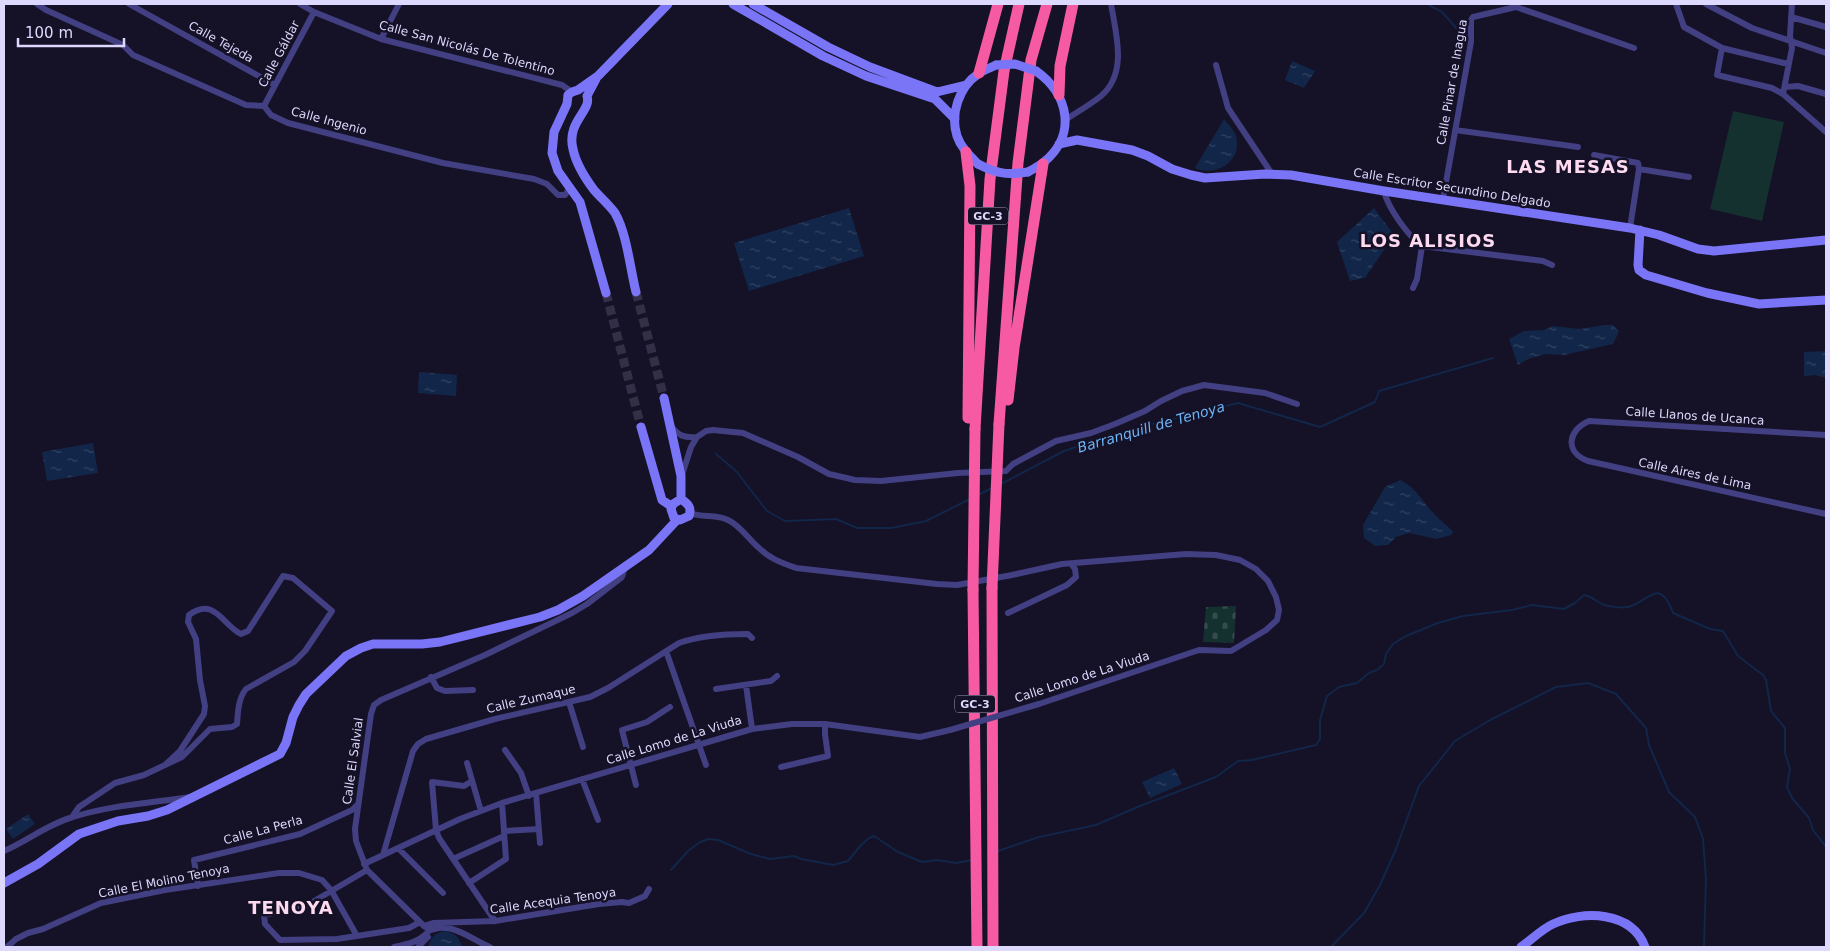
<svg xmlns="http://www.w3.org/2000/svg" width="1830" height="951" font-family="'DejaVu Sans',sans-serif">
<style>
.grass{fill:#14302f}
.cemetery{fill:url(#cemetery-stones)}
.water{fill:url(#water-ripples)}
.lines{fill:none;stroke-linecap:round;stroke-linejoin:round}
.stream{stroke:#112649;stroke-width:2}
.secondary-tunnel{stroke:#332f46;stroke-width:9;stroke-dasharray:9 4.5;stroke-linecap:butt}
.street{stroke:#423f82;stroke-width:6}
.secondary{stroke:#7a75f7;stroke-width:9}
.highway{stroke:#f65aa2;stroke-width:11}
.street-bridge{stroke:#423f82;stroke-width:6}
.secondary-bridge{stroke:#7a75f7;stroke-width:9}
.highway-bridge{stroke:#f65aa2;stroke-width:11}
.labels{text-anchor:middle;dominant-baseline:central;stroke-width:5;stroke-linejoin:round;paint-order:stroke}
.shield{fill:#151126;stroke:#a19cbc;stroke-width:1}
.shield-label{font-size:11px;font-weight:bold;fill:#ddd8fd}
.street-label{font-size:12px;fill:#ddd8fd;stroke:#151126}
.water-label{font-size:14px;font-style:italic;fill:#6cb4f7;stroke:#151126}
.district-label{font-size:18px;font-weight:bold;letter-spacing:1px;fill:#fddaf0;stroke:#151126}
</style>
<defs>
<pattern id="cemetery-stones" width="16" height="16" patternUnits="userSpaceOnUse" patternTransform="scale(1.25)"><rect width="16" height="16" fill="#14302f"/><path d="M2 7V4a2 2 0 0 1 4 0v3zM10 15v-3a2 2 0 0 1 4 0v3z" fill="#364d4e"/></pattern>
<pattern id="water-ripples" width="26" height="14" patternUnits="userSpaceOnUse" patternTransform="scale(1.25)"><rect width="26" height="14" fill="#112649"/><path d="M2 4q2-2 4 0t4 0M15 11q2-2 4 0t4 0" fill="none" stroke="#334564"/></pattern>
</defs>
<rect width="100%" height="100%" fill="#151126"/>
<path class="grass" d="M1733,111L1784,122L1762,221L1710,209Z"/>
<path class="cemetery" d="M1236,606L1234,643L1203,642L1206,607Z"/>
<path class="water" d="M1292,61L1315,71L1304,88L1285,80Z
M1224,119C1230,126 1237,133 1237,143C1238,165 1213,176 1195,168Z
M849,208L864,256L749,291L734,243Z
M1374,208L1394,235L1365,278L1350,281L1337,242Z
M1604,325H1613L1619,332L1613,344L1564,355L1545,354L1528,359L1518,365L1509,339L1524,331L1544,330L1553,326L1580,329Z
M1826,351V378L1815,375L1804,376V352Z
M419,372L457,375L456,396L418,393Z
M93,443L98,473L47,481L42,452Z
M1400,480C1416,487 1424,504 1436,516C1441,522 1448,525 1453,532L1451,535L1437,539L1409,533L1396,537L1388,545L1375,546L1364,538L1363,525L1385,487Z
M1174,768L1182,784L1150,798L1142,782Z
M28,814L35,824L13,839L6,829Z
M445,931C455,933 459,937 462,947H428C431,937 435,933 445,931Z"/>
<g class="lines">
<path class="stream" d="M1427,4L1442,12L1459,31
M716,454L736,471L767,511L785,521L836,519L857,528H891L926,521L970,499
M1001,484L1064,451L1132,429L1238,403L1320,427L1375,402L1379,391L1493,358
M978,495L992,488
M998,851L1039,837L1096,825L1140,806L1216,777L1238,761L1252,760L1316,745L1320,739V720L1327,696L1339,687L1357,683L1369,673L1377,670L1384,664L1386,654L1393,644L1406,636L1438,623L1463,616L1512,610L1532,605L1564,609L1575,603L1584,595C1594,597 1597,603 1605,605C1610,607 1623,608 1628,607C1648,603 1659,575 1673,613L1710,629L1723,631L1738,656L1763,675L1766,680L1771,711L1785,728V753L1790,769L1787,787L1792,798L1809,818L1813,830L1826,847
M671,870L688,851L700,842L709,839L718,840L751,854L770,859L794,856L801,859L833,865L848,861L861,845L869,838L874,836L898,852L922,862L937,860L956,863L972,860
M1331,947L1364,913L1380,885L1396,849L1419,786L1455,741L1490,720L1556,687L1588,683L1616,694L1646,728L1649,745L1669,792L1695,817L1703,839L1706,879L1704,947"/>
<path class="secondary-tunnel" d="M636,292L664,398
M606,293L641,427"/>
<path class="street" d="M37,4L46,10L123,45L133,55L246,105L264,106L271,115L288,123L443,163L534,179L547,184L558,195H565L570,188
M129,4L275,85
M300,4L314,12L381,39L562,85L572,92
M1676,4L1684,27L1722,48L1788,64
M1706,4L1752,28L1826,53
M1791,17L1826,27
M381,39L399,4
M1722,48L1717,75L1772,88L1783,94L1826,132
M1216,65L1228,108L1272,174
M1785,87L1798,86L1826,94
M1783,94L1792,48L1790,36L1792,4
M264,106L314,12
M1065,120C1077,112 1090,105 1101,96C1128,73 1116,34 1111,4
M1455,130L1578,147
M1594,155L1638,163L1639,169L1630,228
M1639,169L1689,177
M1384,191C1388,208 1408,236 1422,246L1543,261L1552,265
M1443,199L1471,42V20L1473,17L1516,7L1634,48
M1413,288L1417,279L1422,246
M671,426C679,436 684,438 697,437L691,447L682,475
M1826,435L1589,421C1568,430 1564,452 1588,461L1826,514
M697,437L706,431L713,430L743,433L798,457L829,474L855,480L881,481L958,473L1006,471L1013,464L1056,441L1091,433L1115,424L1145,411L1161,401L1182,391L1204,385L1265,393L1297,404
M690,513C702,518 716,514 728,520C741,526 748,539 759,548C770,559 782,563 796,568L937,584L957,585L1012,575L1062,564L1186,554L1216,555L1240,560L1256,569L1268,581L1276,597L1279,610L1277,620L1266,630L1231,651L1199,650L1039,704
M1008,613L1067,585L1076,577L1075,569L1072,565
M666,651L706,765
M431,677L437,688L445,691L473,690
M746,685L752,729
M716,689L771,681L777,676
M569,702L583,747
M505,750L521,773L529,796
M467,763L481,811
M781,767L828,756L825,734V724
M582,779L598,820
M472,781L464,786L432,782L436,830L439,838L495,921
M636,785L622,730L647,722L670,707
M536,793L540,843
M72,817L79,807L115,783L144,775L165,765L180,751L204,714L205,706L200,680L196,639L188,622L189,615C215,596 223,626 241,634L248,631L283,576L293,578L332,611L305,651L294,662L246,689C238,699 238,712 237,724L232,727L210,729L182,757L165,765
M504,831L539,829
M399,849L443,893
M4,851C27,841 48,824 73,817C111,805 151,803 190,797
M383,855L413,751L418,744L426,739L495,719L590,697L608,688L679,643C701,635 725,634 748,634L752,638
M453,859L504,836
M364,864L460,819L502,803L752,729L792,724H825L920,737L950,730
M367,870L304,907L264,915L265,924L280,940L337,939L409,928L420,922
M469,883L506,859L502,803
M198,886L194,860L300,834L352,810L358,804
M424,926L433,923L495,921L599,904L622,902L629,903L645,896L649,889
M7,947L16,939L28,933L43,929L101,903L165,890L279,873H299L322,880L331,890L357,936
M394,947C409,944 419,942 430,930
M418,947L428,937
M490,947C477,942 458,928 446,928C441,927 435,929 430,930L424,926L367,870L356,841L355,829L371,714L374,705L381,700L485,655L572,613L587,604L622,577L625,567"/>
<path class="secondary" d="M733,4L823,56L866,76L935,99L955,119
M753,4L828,47L870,67L937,92L966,85
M596,79L587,96C592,111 566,122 573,149C576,164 585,178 594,190C601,198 609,205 615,213C627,234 630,268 636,292
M1059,144L1077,140L1132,150L1148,156L1172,169L1191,175L1205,178L1265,174L1291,175L1384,191L1630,228L1659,235L1698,249L1714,251L1826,240
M978,164C970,156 961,148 957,136C950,114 959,87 978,74C983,70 990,68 996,65
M1028,172C1033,169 1040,166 1044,162C1077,135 1069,94 1036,71
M1640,230L1638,265L1639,270L1646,275L1707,293L1759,304L1826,300
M606,293L580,202L558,171L552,153L554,132L567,104L568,95L572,92L578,90L598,76L668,4
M664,398L681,476V499
M641,427L662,500L671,506
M681,499C688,504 692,507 689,516L680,520L674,518L671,509L673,504Z
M4,883L38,864L79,834L118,821L148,816L167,810L280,754L286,743L293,717L299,705L306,694L346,656L361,648L373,644H422L440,642L540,617L558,610L583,596L649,550L677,520
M1521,947C1531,940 1542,929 1553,924C1583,910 1632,911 1645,947"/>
<path class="highway" d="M979,73L998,4
M1059,95L1060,66L1073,4
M966,152L970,186L968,418
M1008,400L1014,348L1043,164
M999,424L1018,163L1031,60L1047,4
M975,429L990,179L1004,71L1019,4
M992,588L993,947
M973,590L977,947"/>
<path class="street-bridge" d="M950,730L1039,704"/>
<path class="secondary-bridge" d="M996,65L1015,64L1036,71
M978,164C997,174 1007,175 1028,172"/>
<path class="highway-bridge" d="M992,588L999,424
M973,590L975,429"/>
</g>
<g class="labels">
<g class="shield">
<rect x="968" y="207.5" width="40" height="17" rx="4"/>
<rect x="955" y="695.5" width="40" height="17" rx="4"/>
</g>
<g class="shield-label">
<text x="988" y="216">GC-3</text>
<text x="975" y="704">GC-3</text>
</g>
<g class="street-label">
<text transform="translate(221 42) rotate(29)">Calle Tejeda</text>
<text transform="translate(467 48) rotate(15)">Calle San Nicolás De Tolentino</text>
<text transform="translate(279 54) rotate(-62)">Calle Gáldar</text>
<text transform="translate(1452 82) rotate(-80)">Calle Pinar de Inagua</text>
<text transform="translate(329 121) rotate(15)">Calle Ingenio</text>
<text transform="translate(1452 188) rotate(9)">Calle Escritor Secundino Delgado</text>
<text transform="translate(1695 416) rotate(4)">Calle Llanos de Ucanca</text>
<text transform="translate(1695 474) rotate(12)">Calle Aires de Lima</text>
<text transform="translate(1082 677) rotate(-18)">Calle Lomo de La Viuda</text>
<text transform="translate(531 699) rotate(-13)">Calle Zumaque</text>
<text transform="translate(674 740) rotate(-17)">Calle Lomo de La Viuda</text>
<text transform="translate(353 761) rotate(-82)">Calle El Salvial</text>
<text transform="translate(263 830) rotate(-15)">Calle La Perla</text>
<text transform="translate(164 881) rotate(-11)">Calle El Molino Tenoya</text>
<text transform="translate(553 901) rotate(-8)">Calle Acequia Tenoya</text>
</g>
<g class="water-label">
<text transform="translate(1151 427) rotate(-16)">Barranquill de Tenoya</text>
</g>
<g class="district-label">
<text x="1568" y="166">LAS MESAS</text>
<text x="1428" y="240">LOS ALISIOS</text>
<text x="291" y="907">TENOYA</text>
</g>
</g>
<rect width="1830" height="951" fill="none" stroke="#ddd8fd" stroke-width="10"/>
<path d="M18 38v8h106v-8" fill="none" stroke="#ddd8fd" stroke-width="2.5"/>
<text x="25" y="38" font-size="15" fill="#ddd8fd" stroke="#151126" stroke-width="4" paint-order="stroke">100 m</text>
</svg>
